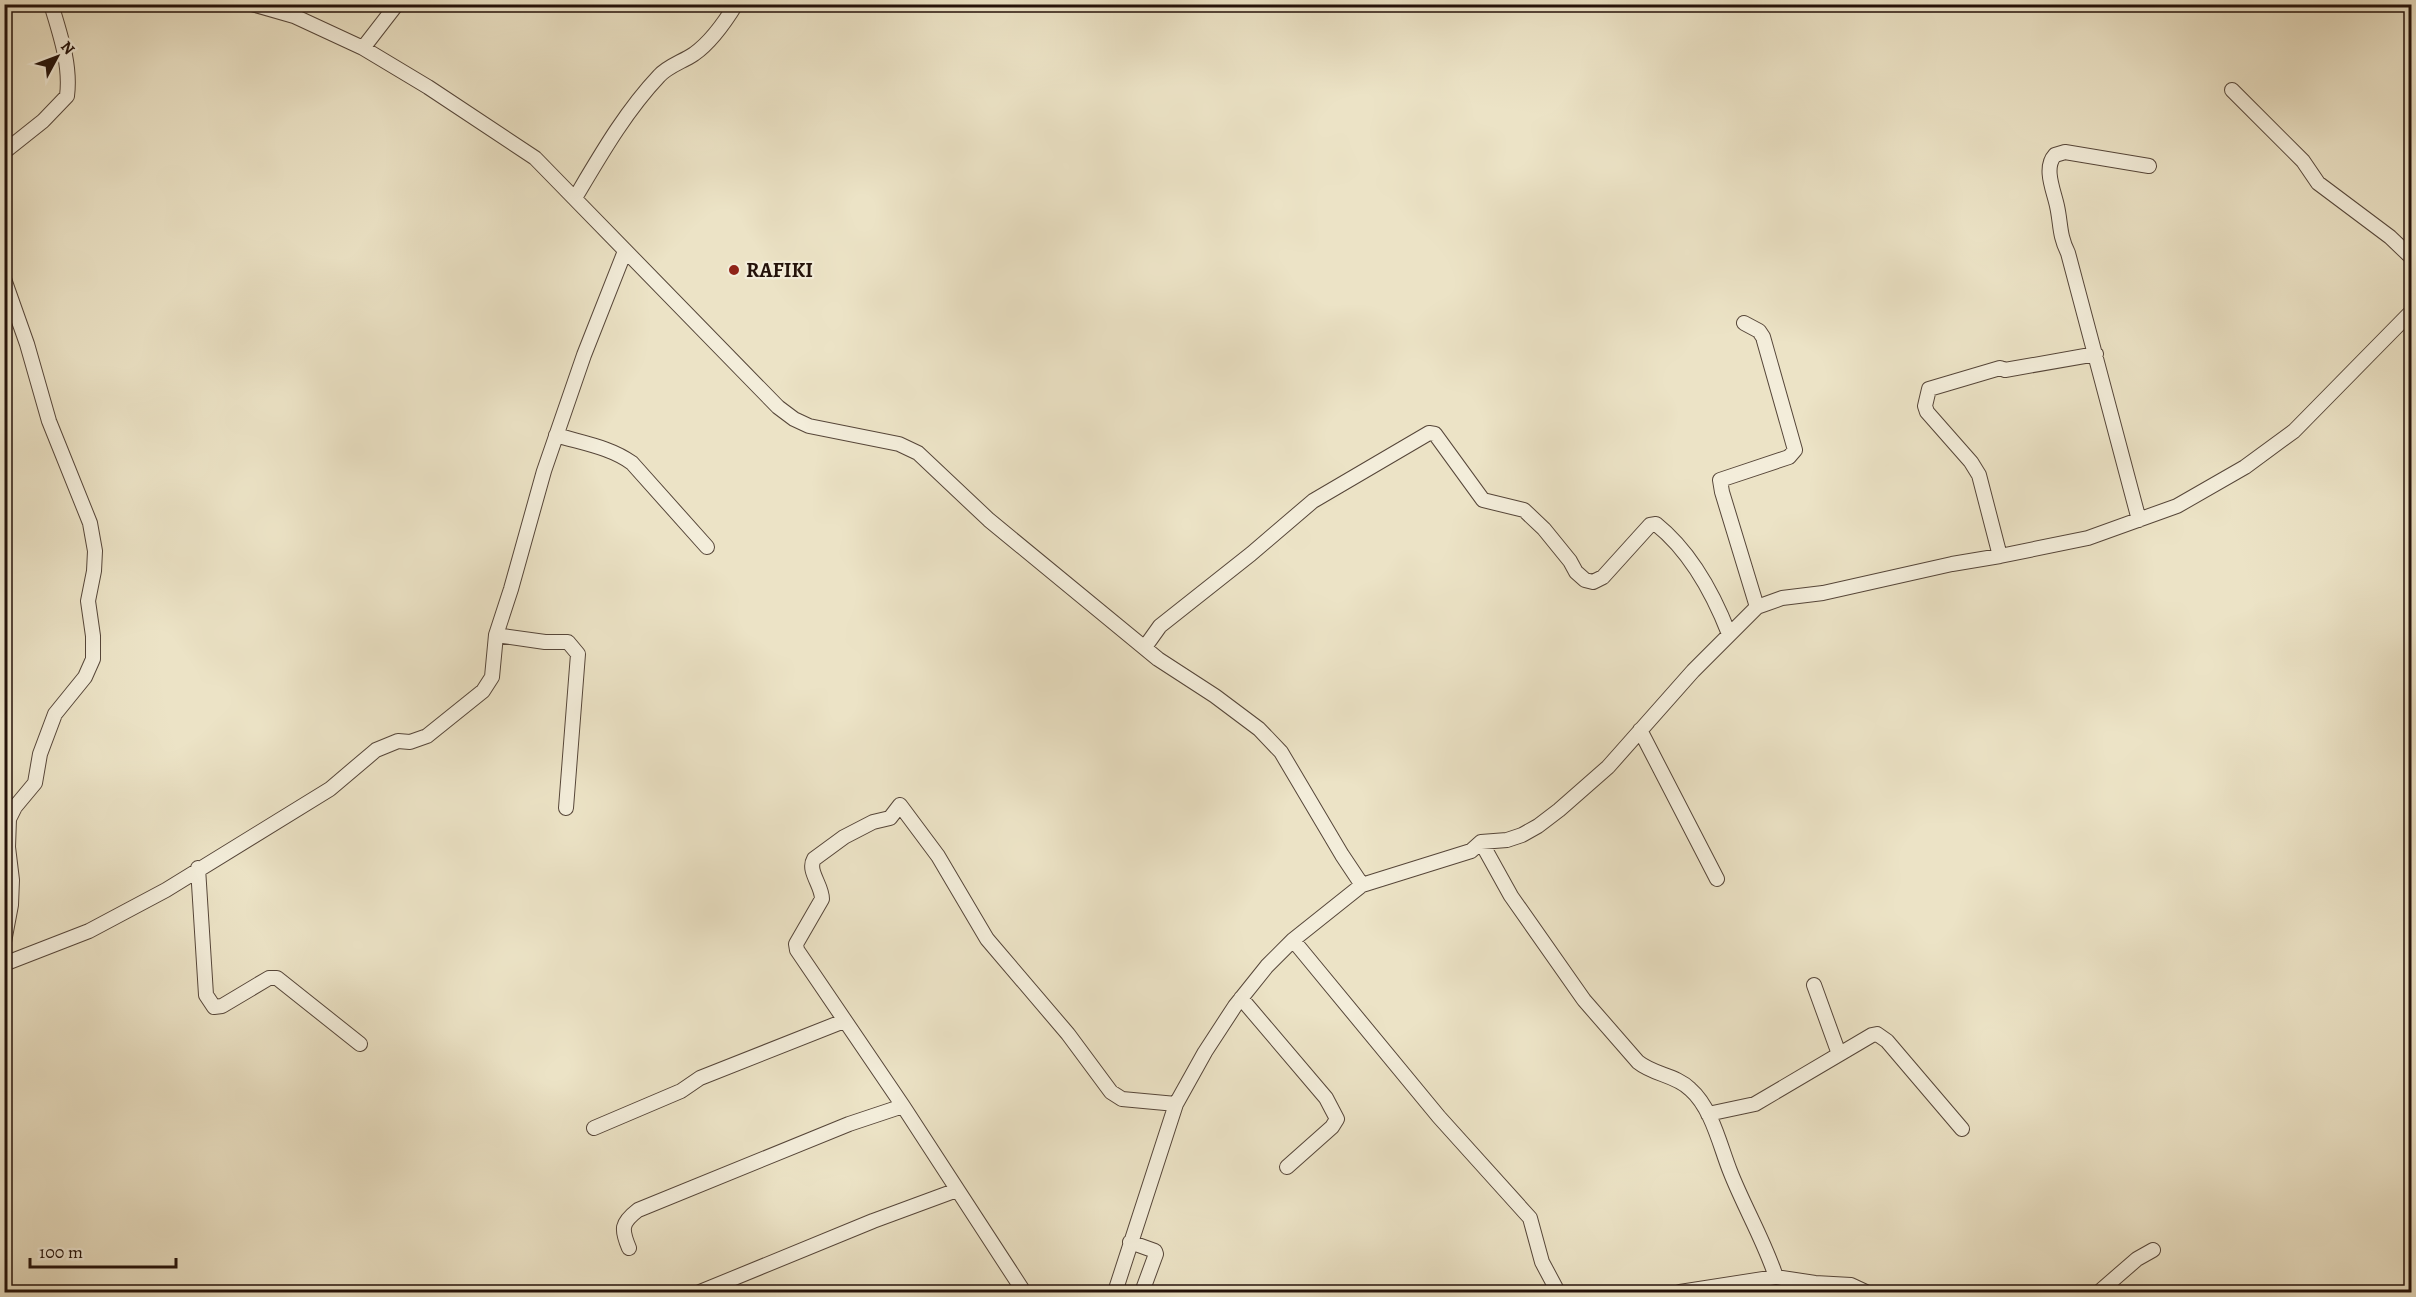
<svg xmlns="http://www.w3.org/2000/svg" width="2416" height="1297" font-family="Alegreya,serif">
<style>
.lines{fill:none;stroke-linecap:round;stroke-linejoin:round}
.minor-casing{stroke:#564639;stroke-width:16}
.minor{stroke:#f3edda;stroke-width:14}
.poi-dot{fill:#8f2418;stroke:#f3edda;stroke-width:2}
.labels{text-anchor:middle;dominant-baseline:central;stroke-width:4.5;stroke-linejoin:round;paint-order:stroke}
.poi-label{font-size:21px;font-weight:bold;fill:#24120a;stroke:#f3edda;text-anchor:start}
</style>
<rect width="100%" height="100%" fill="#ece3c6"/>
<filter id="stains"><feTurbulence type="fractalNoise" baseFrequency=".00333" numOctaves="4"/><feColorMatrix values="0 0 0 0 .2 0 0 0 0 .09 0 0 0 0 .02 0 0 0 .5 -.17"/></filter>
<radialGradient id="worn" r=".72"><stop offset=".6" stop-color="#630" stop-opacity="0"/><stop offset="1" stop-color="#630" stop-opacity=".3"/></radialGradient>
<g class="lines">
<defs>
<path id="minor" d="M252,4L294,16L363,48L428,87L535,158L778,407L794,419L809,426L899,444L918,453L989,520L1158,659L1215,696L1259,729L1281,752L1342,855L1362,885
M363,48L397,4
M2232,90L2303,161L2318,183L2390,237L2412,258
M4,152L43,121L67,96C71,65 60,34 51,4
M575,198C600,156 625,112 659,76C668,66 682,62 694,54C711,42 725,22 736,4
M4,279L27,344L49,421L90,523L95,551L94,571L88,601L93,636V659L85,677L55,714L40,754L35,783L15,807L9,819L8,847L12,880L11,905L4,942
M1744,323L1759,331L1763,337L1795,450L1789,457L1720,480L1722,492L1757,607
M556,435C582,443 610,447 632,463L707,547
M2139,520L2068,253C2059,235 2061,224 2057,206C2054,191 2043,168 2055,155L2065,152L2149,166
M2000,556L1979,475L1971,462L1927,412L1925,406L1929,389L2000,368L2005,370L2096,354
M496,635L545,642H568L578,654L566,808
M1145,647L1160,626L1251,554L1313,501L1429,433L1435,434L1483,500L1524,510L1544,529L1570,561L1576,572L1585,580L1593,582L1603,577L1650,525L1656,524C1691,552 1713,593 1729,634
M1640,730L1717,879
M1481,842L1511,896L1584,1000L1638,1062C1654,1075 1676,1075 1690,1089C1712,1108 1720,1146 1730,1171C1744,1207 1764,1240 1776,1277
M198,868L206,995L214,1007L222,1006L269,978H277L360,1044
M1293,940L1439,1117L1530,1218L1542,1262L1558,1292
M4,964L89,931L166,890L330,789L376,750L398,741L410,742L427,736L483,691L492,677L496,635L511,589L544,471L584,355L625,251
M1814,985L1839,1054
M1241,998L1326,1098L1337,1119L1332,1127L1287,1167
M1708,1114L1755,1104L1872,1035L1877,1034L1887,1041L1962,1129
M594,1128L681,1091L700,1078L844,1021
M1130,1242L1155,1251L1156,1254L1142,1292
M629,1248C621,1229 621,1223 638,1210L849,1124L903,1106
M700,1292L873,1221L957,1190
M1024,1292L903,1106L797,950L796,944L822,899C822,885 807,871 814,859L844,837L873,822L890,818L900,805L938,856L987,939L1068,1034L1111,1092L1122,1099L1176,1104
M1115,1292L1176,1104L1205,1052L1235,1006L1267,966L1293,940L1362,885L1471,851L1481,842L1507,840L1522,835L1538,826L1559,810L1608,767L1693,671L1757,607L1782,598L1823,593L1952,564L2000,556L2088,538L2177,506L2245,467L2294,431L2412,311
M1680,1292L1776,1277L1815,1283L1851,1285L1866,1292
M2099,1292L2137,1259L2153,1250"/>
</defs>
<use href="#minor" class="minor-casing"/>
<use href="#minor" class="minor"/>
</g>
<circle class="poi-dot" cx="734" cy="270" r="6"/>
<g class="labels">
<g class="poi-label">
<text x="746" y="270">RAFIKI</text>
</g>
</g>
<rect width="2416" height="1297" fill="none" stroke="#ece3c6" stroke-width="24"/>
<rect x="6" y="6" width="2404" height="1285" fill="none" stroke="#24120a" stroke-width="3"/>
<rect x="12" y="12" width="2392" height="1273" fill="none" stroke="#24120a" stroke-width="1.5"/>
<g transform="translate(57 57) rotate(49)" stroke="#f3edda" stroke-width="4.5" paint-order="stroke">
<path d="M0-4.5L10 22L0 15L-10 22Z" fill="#24120a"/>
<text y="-9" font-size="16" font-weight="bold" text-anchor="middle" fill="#24120a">N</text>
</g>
<path d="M30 1258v9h146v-9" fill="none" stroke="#24120a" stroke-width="3"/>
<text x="39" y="1258" font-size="18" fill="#24120a" stroke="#f3edda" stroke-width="4.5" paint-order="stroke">100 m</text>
<rect width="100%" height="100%" filter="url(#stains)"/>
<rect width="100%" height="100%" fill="url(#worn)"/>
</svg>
